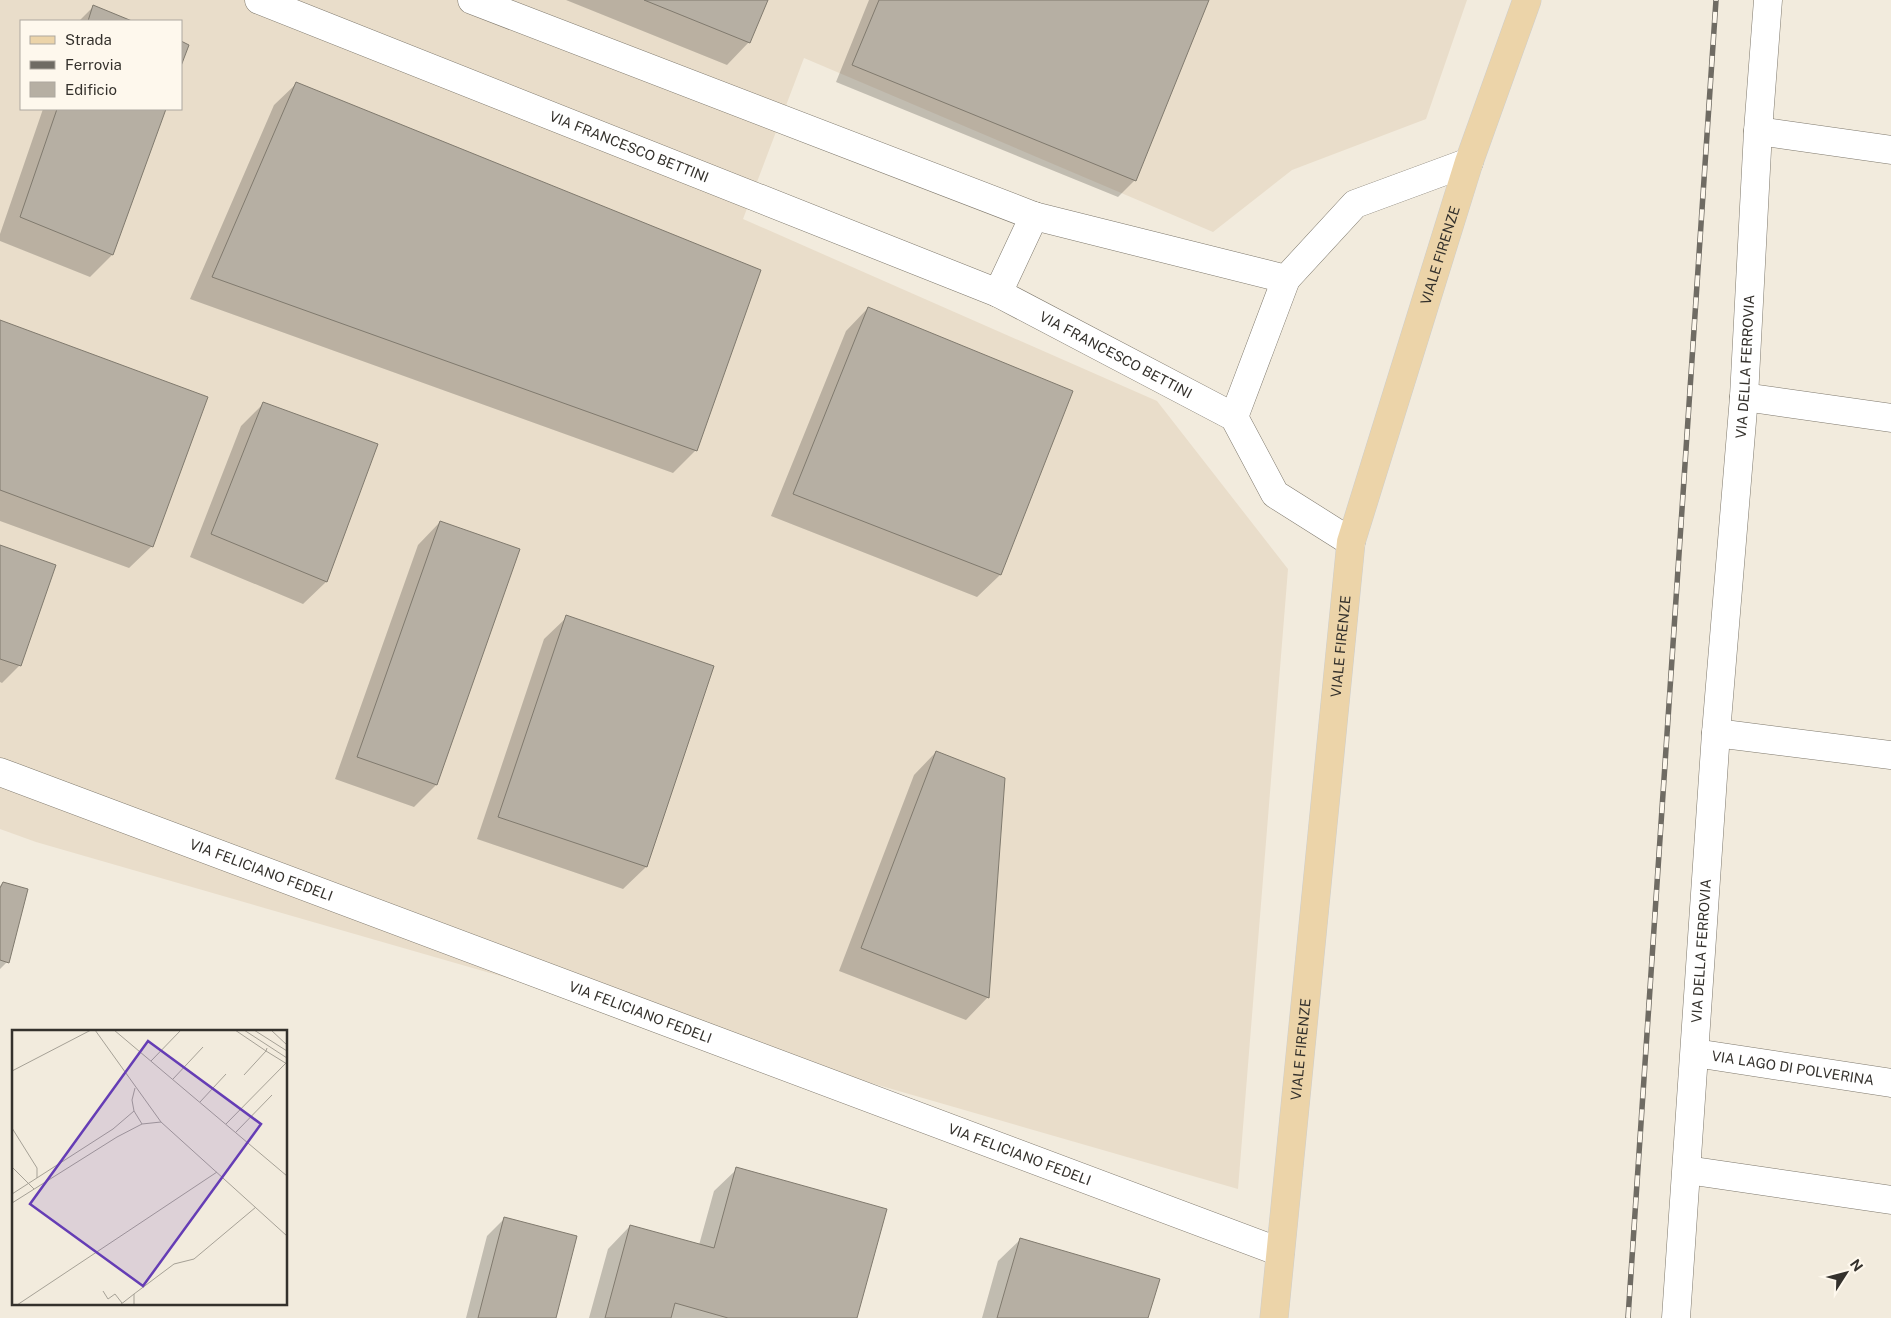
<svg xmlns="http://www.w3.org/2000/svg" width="1891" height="1318" font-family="'Public Sans',sans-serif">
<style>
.built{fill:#e9ddca;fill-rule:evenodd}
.shadow{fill:#0003}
.building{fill:#b6afa3;stroke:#807a6e}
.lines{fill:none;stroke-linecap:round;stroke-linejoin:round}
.minor-casing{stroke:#7e786c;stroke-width:29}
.major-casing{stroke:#cececc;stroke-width:29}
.minor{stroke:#fff;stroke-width:28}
.major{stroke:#ecd4a9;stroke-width:28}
.rail-casing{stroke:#6f6b63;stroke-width:5.5}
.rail{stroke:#fef8ed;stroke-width:4;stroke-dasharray:11;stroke-linecap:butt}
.labels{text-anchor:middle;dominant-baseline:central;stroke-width:4;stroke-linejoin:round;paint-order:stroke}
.street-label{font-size:14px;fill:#34312c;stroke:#fef8ed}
.inset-road{fill:none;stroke:#a6a196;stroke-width:1}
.view{fill:#653db5;fill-opacity:0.15;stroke:#653db5;stroke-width:2.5}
.inset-edge{fill:none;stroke:#34312c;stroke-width:2.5}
</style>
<rect width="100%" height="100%" fill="#f2ebdd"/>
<path class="built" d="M0,0H1467L1426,119L1292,170L1213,232L804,58L743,219L1157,401L1288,569L1238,1189L36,842L0,829ZM21,21H181V109H21Z"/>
<path class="shadow" d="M566,0H766L749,42L727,65Z
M869,0H1208L1135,180L1118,197L836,82Z
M93,7L129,21H79Z
M297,83L760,271L695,451L673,473L190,299L274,105Z
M43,109H165L112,255L90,277L0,241V234Z
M868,308L1071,392L1000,575L977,597L771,516L846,331Z
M0,321L152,546L129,568L0,521Z
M263,404L376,445L326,582L303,604L190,557L241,426Z
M440,522L436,785L414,807L335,779L418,545Z
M0,547L20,665L2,683L0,682Z
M567,617L713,667L646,867L623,889L477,839L544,639Z
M936,752L988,997L966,1020L839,971L914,775Z
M3,883L7,962L0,969V886Z
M737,1169L856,1318H589L608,1249L630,1226L699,1245L714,1191Z
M505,1218L555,1318H466L487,1236Z
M1021,1239L1147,1318H982L998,1261Z"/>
<path class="building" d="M644,0H768L750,43Z
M879,0H1209L1136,181L852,65Z
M93,5L132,21H88Z
M181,41L189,45L181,66Z
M296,82L761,270L697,451L212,277Z
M57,109H166L113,255L20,217Z
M868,307L1073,391L1001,575L793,494Z
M0,320L208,397L153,547L0,490Z
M263,402L378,444L327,582L211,534Z
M440,521L520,549L437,785L357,757Z
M0,545L56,565L21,666L0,659Z
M566,615L714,666L647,867L498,817Z
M936,751L1005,778L989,998L861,948Z
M3,882L28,889L9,963L0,960V888Z
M736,1167L887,1209L857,1318H728L675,1303L671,1318H605L630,1225L714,1248Z
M504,1217L577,1236L556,1318H478Z
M1020,1238L1160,1279L1148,1318H997Z"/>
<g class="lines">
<defs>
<g id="minor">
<path id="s1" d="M259,0L998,293L1234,417L1275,494L1351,542"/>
<path d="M472,0L1034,216L1286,279L1355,204L1469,162"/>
<path d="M1758,131L1891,150"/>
<path d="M998,293L1034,216"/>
<path d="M1744,397L1891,418"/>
<path d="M1234,417L1286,279"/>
<path d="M1716,733L1891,755"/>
<path id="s2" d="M0,772L1280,1252"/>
<path id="s3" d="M1695,1053L1891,1083"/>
<path d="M1687,1170L1891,1200"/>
<path id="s4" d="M1676,1318L1716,733L1744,397L1758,131L1768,0"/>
</g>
<g id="major">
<path id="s5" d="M1274,1318L1351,542L1469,162L1527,0"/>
</g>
</defs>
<use href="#minor" class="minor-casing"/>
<use href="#major" class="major-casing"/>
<use href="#minor" class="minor"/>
<use href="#major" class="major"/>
<defs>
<path id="rail" d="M1628,1318L1716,0"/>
</defs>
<use href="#rail" class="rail-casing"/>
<use href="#rail" class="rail"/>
</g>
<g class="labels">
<g class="street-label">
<text stroke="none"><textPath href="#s1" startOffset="398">VIA FRANCESCO BETTINI</textPath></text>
<text stroke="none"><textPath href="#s5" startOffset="1080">VIALE FIRENZE</textPath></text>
<text stroke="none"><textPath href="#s1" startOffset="928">VIA FRANCESCO BETTINI</textPath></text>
<text stroke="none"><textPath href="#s4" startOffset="954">VIA DELLA FERROVIA</textPath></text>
<text stroke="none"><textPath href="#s5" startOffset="675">VIALE FIRENZE</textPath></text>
<text stroke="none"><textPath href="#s2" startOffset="279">VIA FELICIANO FEDELI</textPath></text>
<text stroke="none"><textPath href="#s4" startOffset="368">VIA DELLA FERROVIA</textPath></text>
<text stroke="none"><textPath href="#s2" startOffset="684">VIA FELICIANO FEDELI</textPath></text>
<text stroke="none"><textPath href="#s5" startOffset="270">VIALE FIRENZE</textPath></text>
<text stroke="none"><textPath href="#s3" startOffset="99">VIA LAGO DI POLVERINA</textPath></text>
<text stroke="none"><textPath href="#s2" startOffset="1089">VIA FELICIANO FEDELI</textPath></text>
</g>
</g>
<g transform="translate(12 1030)">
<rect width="275" height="275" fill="#f2ebdd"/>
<path class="inset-road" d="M83,0L149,92L275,206M102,0L275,146M223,0L254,21L232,45M232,0L275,28M242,0L275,21M259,0L275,15M255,18L254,21L275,34M139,31L169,0M0,41L79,0M161,49L191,17M188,72L214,44M122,81L130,94M214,94L274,33M0,98L25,138V148M224,102L260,65M0,137L22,159M0,164L101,99L122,81L120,70L123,58M0,173L105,107L130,94L149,92M91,261L96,269L103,264L110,273M5,275L205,142M108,275L122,264M122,275V264L162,234L182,229L244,177"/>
<path class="view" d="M136,11L249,94L131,256L18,174Z"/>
<rect width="275" height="275" class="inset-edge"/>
</g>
<rect x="20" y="20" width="162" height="90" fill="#fef8ed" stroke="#ada8a0"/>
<rect x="30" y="36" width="25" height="8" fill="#ecd4a9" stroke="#ada8a0"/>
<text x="65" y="45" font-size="15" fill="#34312c">Strada</text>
<rect x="30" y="61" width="25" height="8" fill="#6f6b63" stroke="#ada8a0"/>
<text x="65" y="70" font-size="15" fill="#34312c">Ferrovia</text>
<rect x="30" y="82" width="25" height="15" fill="#b6afa3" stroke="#ada8a0"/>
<text x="65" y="95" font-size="15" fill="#34312c">Edificio</text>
<g transform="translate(1846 1273) rotate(54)" stroke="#fef8ed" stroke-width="4" paint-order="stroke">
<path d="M0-4L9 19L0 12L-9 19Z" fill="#34312c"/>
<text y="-8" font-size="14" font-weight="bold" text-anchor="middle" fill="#34312c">N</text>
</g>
</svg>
